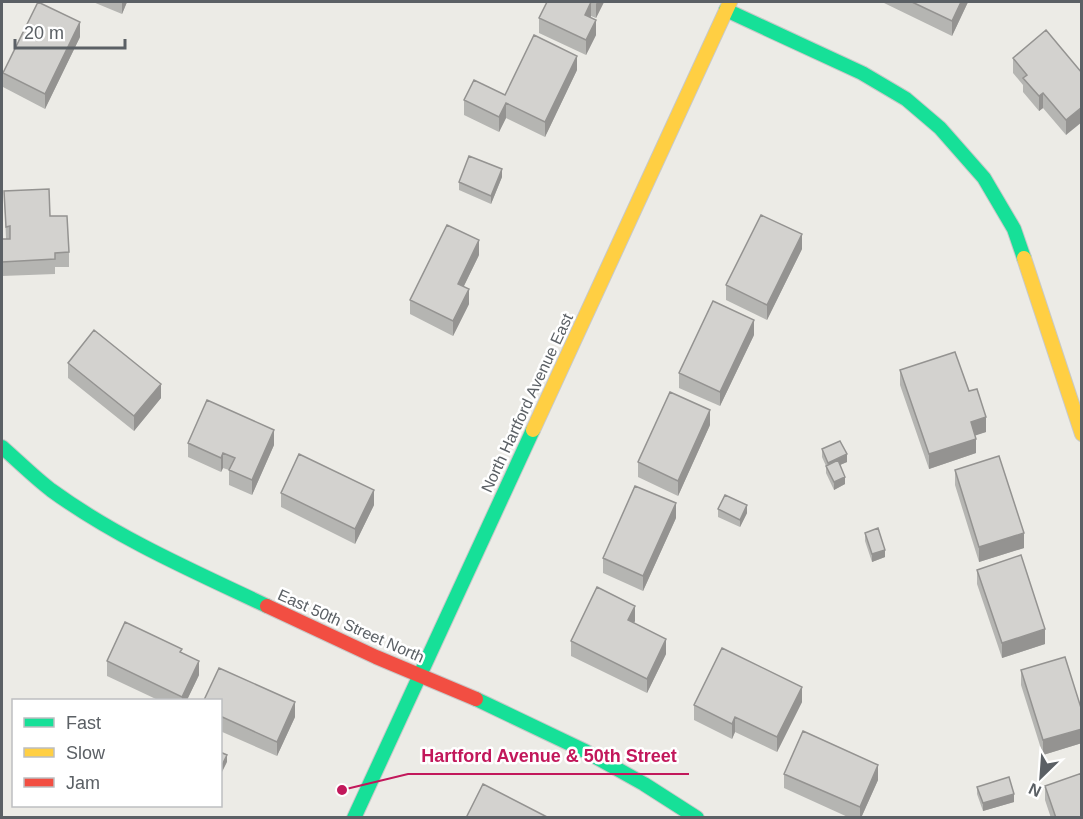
<svg xmlns="http://www.w3.org/2000/svg" width="1083" height="819" font-family="Helvetica,sans-serif">
<style>
.lines{fill:none;stroke-linecap:round;stroke-linejoin:round}
.fast-casing{stroke:#c8c9c8;stroke-width:16}
.slow-casing{stroke:#c8c9c8;stroke-width:16}
.jam-casing{stroke:#c8c9c8;stroke-width:16}
.fast{stroke:#16e098;stroke-width:14}
.slow{stroke:#ffcf43;stroke-width:14}
.jam{stroke:#f24e42;stroke-width:14}
.wall{fill:#b5b5b2}
.shaded-wall{fill:#949391}
.building{fill:#d3d2cf;stroke:#949391;stroke-width:1.5}
.labels{text-anchor:middle;dominant-baseline:central;stroke-width:5;stroke-linejoin:round;paint-order:stroke}
.street-label{font-size:16px;fill:#5b6065;stroke:#fff}
.leader{fill:none;stroke:#c2185b;stroke-width:2}
.callout-dot{fill:#c2185b;stroke:#fff;stroke-width:2}
.callout-label{font-size:18px;text-anchor:middle;font-weight:bold;fill:#c2185b;stroke:#fff;stroke-width:5;stroke-linejoin:round;paint-order:stroke}
</style>
<rect width="100%" height="100%" fill="#ecebe6"/>
<g class="lines">
<defs>
<path id="fast" d="M726,10L862,73L906,99L940,128L984,178L1014,229L1024,258
M2,447C18,461 34,477 51,490C117,538 193,571 267,606
M476,699L585,751L644,784L697,818
M354,818L533,430"/>
<path id="slow" d="M1024,258L1082,434
M533,430L730,2"/>
<path id="jam" d="M267,606L376,657L476,699"/>
</defs>
<use href="#fast" class="fast-casing"/>
<use href="#slow" class="slow-casing"/>
<use href="#jam" class="jam-casing"/>
<use href="#fast" class="fast"/>
<use href="#slow" class="slow"/>
<use href="#jam" class="jam"/>
</g>
<path class="wall" d="M93,2H127L122,14Z
M547,2H604L596,18L591,16V18L596,35L586,55L539,33V18Z
M882,2H968L952,36Z
M80,37L45,109L3,87V73Z
M1013,58L1082,73L1066,135L1043,108L1039,111L1023,92V85L1013,73Z
M577,70L545,137L506,118L499,132L464,115V100L505,95Z
M502,177L491,204L459,190V182Z
M4,191L50,216L69,252V267H55V274L2,276V239H6Z
M802,249L767,320L726,300V285Z
M479,255L464,286L469,304L453,336L410,314V300Z
M754,335L720,406L679,388V373Z
M68,363L161,398L134,431L68,378Z
M900,370L986,432L975,435L976,453L929,469L900,385Z
M710,425L678,496L638,477V462Z
M188,443L274,445L252,495L229,485V470L223,468L221,472L188,457Z
M822,449L847,462L840,465L845,484L834,490L826,473V466L822,457Z
M955,470L1024,548L979,562L955,485Z
M281,493L374,505L355,544L281,507Z
M718,509L747,513L740,527L718,517Z
M676,518L643,591L603,573V558Z
M865,533L885,557L872,562L865,541Z
M977,570L1045,644L1002,658L977,584Z
M635,621L634,623L666,654L647,693L571,656V641Z
M107,661L199,675L187,700H158L107,676Z
M1021,670L1082,711V743L1043,755L1021,685Z
M220,700L295,717L277,756L220,731Z
M802,702L777,752L735,732L732,739L694,720V705Z
M784,774L878,780L861,818H850L784,788Z
M1045,786L1082,818H1051L1045,800Z
M977,787L1014,802L983,811L977,794Z"/>
<path class="shaded-wall" d="M122,2H127L122,14Z
M591,2V16L585,30V15Z
M597,2H604L596,18V4Z
M961,2H968L952,36V21Z
M596,20V35L586,55V40Z
M80,22V37L45,109V94Z
M577,56V70L545,137V122Z
M1043,93V108L1039,111V96Z
M506,103V118L499,132V117Z
M1082,107V122L1066,135V120Z
M502,169V177L491,204V196Z
M802,234V249L767,320V305Z
M479,240V255L458,298V284Z
M469,289V304L453,336V321Z
M754,320V335L720,406V392Z
M161,384V398L134,431V416Z
M710,410V425L678,496V481Z
M986,417V432L971,437V422Z
M274,430V445L252,495V480Z
M976,439V453L929,469V454Z
M223,453V468L221,472V458Z
M847,454V462L828,470V463Z
M845,477V484L834,490V482Z
M374,490V505L355,544V529Z
M676,503V518L643,591V576Z
M747,505V513L740,527V520Z
M1024,533V548L979,562V547Z
M885,550V557L872,562V554Z
M635,606V621L628,634V620Z
M1045,629V644L1002,658V643Z
M666,639V654L647,693V679Z
M199,661V675L187,700H182V697Z
M802,687V702L777,752V737Z
M295,702V717L277,756V742Z
M735,717V732L732,739V724Z
M1082,729V743L1043,755V740Z
M227,755V762L220,776V769Z
M878,765V780L861,818H860V807Z
M1014,794V802L983,811V803Z"/>
<path class="building" d="M38,2L80,22L45,94L3,73Z
M547,2H591L585,15L596,20L586,40L539,18Z
M912,2H961L952,21Z
M1046,30L1082,73V107L1066,120L1043,93L1039,96L1023,78L1027,75L1013,58Z
M534,35L577,56L545,122L506,103L499,117L464,100L474,80L505,95Z
M469,156L502,169L491,196L459,182Z
M49,189L50,216H67L69,252L55,253V259L2,262V239H10V226L6,227L4,191Z
M761,215L802,234L767,305L726,285Z
M447,225L479,240L458,284L469,289L453,321L410,300Z
M713,301L754,320L720,392L679,373Z
M94,330L161,384L134,416L68,363Z
M955,352L969,391L977,389L986,417L971,422L976,439L929,454L900,370Z
M670,392L710,410L678,481L638,462Z
M207,400L274,430L252,480L229,470L235,458L223,453L221,458L188,443Z
M840,441L847,454L828,463L822,449Z
M299,454L374,490L355,529L281,493Z
M999,456L1024,533L979,547L955,470Z
M838,460L845,477L834,482L826,466Z
M635,486L676,503L643,576L603,558Z
M725,495L747,505L740,520L718,509Z
M878,528L885,550L872,554L865,533Z
M1021,555L1045,629L1002,643L977,570Z
M597,587L635,606L628,620L666,639L647,679L571,641Z
M125,622L182,649L180,652L199,661L182,697L107,661Z
M722,648L802,687L777,737L735,717L732,724L694,705Z
M1065,657L1082,711V729L1043,740L1021,670Z
M219,668L295,702L277,742L220,716V700H204Z
M803,731L878,765L860,807L784,774Z
M220,752L227,755L220,769Z
M1082,773V818H1056L1045,786Z
M1009,777L1014,794L983,803L977,787Z
M483,784L549,818H466Z"/>
<g class="labels">
<g class="street-label">
<text transform="translate(527 403) rotate(-65)">North Hartford Avenue East</text>
<text transform="translate(351 626) rotate(24)">East 50th Street North</text>
</g>
</g>
<path class="leader" d="M342 790L408 774H689"/>
<circle class="callout-dot" cx="342" cy="790" r="6"/>
<g class="callout-label">
<text x="549" y="762">Hartford Avenue &amp; 50th Street</text>
</g>
<rect width="1083" height="819" fill="none" stroke="#5b6065" stroke-width="6"/>
<rect x="12" y="699" width="210" height="108" fill="#ffffff" stroke="#bdbfc1" stroke-width="1.5"/>
<rect x="24" y="718" width="30" height="9" fill="#16e098" stroke="#bdbfc1" stroke-width="1.5"/>
<text x="66" y="729" font-size="18" fill="#5b6065">Fast</text>
<rect x="24" y="748" width="30" height="9" fill="#ffcf43" stroke="#bdbfc1" stroke-width="1.5"/>
<text x="66" y="759" font-size="18" fill="#5b6065">Slow</text>
<rect x="24" y="778" width="30" height="9" fill="#f24e42" stroke="#bdbfc1" stroke-width="1.5"/>
<text x="66" y="789" font-size="18" fill="#5b6065">Jam</text>
<g transform="translate(1041 777) rotate(205)" stroke="#ffffff" stroke-width="4.5" paint-order="stroke">
<path d="M0-4.5L10 22L0 15L-10 22Z" fill="#5b6065"/>
<text y="-9" font-size="16" font-weight="bold" text-anchor="middle" fill="#5b6065">N</text>
</g>
<path d="M15 39v9h110v-9" fill="none" stroke="#5b6065" stroke-width="3"/>
<text x="24" y="39" font-size="18" fill="#5b6065" stroke="#ffffff" stroke-width="4.5" paint-order="stroke">20 m</text>
</svg>
